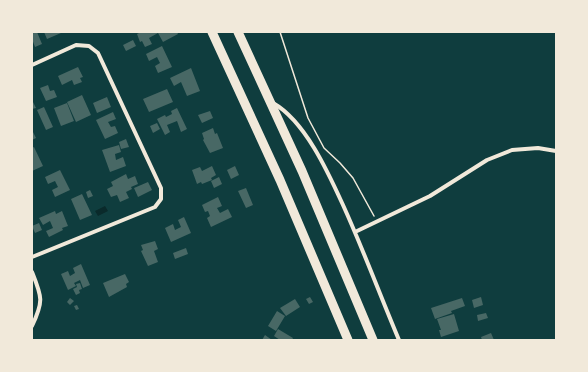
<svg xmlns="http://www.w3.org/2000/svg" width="588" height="372" font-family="Rubik,sans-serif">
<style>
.water{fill:#0a2a2b}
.building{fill:#486865}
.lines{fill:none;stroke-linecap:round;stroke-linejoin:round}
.path{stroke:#f1e9da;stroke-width:1.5}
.minor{stroke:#f1e9da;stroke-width:4}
.primary{stroke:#f1e9da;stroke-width:9}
</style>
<rect width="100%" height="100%" fill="#0f3d3e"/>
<path class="water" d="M105,206L108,211L98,216L95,211Z"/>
<path class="building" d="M32,32H37L42,44L35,47L32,39Z
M44,32H60L61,33L47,39Z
M141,32H177L178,34L163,42L158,33L149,38L152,44L145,47L142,41L140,42L137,34Z
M133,40L136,46L126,51L123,45Z
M162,46L172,67L158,73L155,66L160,63L157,57L149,61L146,54Z
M78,67L83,77L80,78L82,82L74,85L72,80L62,85L58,76Z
M191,68L200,91L187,96L181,82L174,86L170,78Z
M48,85L50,91L54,90L57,97L46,101L40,88Z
M167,89L173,102L149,112L143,99Z
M82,95L91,115L76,122L67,102Z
M107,97L111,107L97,113L93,103Z
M32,100L36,108L32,109Z
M67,103L74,121L61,126L54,108Z
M44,107L53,127L46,130L37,110Z
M177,108L187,129L181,132L177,121L167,125L170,132L165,135L157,119L165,115L166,117L172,114L171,111Z
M210,111L213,118L202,123L198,115Z
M113,112L116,119L108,122L111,127L115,126L118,133L105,139L96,120Z
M157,123L160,129L153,133L150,126Z
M213,128L215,134L217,133L223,148L210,153L203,140L204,139L202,133Z
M32,130L36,138L32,140Z
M126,139L129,147L121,149L119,142Z
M119,145L121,152L115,154L116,160L123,157L126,166L110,172L102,150Z
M34,147L43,166L32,171V148Z
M212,166L216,175L211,178L212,180L202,184L201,182L197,184L192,170L200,167L202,171Z
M235,166L239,175L231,179L227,170Z
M60,170L70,190L55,197L52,190L58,187L55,181L48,184L45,177Z
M126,174L128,179L135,176L138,184L131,187L132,189L126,192L129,198L120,202L117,195L111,197L107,189L113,186L111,182Z
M219,177L222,184L214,188L211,181Z
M148,182L152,190L138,197L134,188Z
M246,188L253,205L246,208L238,191Z
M90,190L93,196L88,198L86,192Z
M82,194L92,215L80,220L71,199Z
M218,197L222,206L217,208L220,213L228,209L232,217L211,227L207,218L210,216L208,211L205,212L202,205Z
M55,211L56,214L62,211L68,226L62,228L63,230L49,237L46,231L53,228L50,221L43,225L39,218Z
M184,217L191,233L171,242L165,228L173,224L175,230L181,227L178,220Z
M39,223L42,230L35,233L32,226Z
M155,241L158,249L154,251L158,262L148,266L141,251L143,250L141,245Z
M186,248L188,254L175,259L173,253Z
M81,264L90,285L83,288L80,280L74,283L76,286L68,290L61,274L68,271L70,276L75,273L73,268Z
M125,274L129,282L126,284L127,287L109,297L103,283Z
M80,283L82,289L79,290L80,293L76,295L73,289L77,287L76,284Z
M310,297L313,302L309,304L306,299Z
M481,297L483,305L474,308L472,300Z
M70,298L74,301L70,305L67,302Z
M462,298L465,306L451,311L452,313L435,319L431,308Z
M295,299L300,307L286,316L280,308Z
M77,305L79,309L76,310L74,306Z
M277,311L285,316L276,331L268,326Z
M486,313L488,318L478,321L477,315Z
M454,314L459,331L441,337L439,330H441L437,319Z
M278,329L293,338L292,340H280L274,336Z
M491,333L494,340H482L481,337Z
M265,335L272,340H262Z"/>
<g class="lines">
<path class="path" d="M280,32L308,118L324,148L340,163L353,178L374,216"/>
<path class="minor" d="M32,65L76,45L89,46L98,53L161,188V199L155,207L32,257
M273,103C305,121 328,172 343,205C363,249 380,295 399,340
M355,232L430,196L487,160L512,150L538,148L556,151
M32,272C42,297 44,301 32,326"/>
<path class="primary" d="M212,32L280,180L348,340
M238,32L302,171L373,340"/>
</g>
<rect width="588" height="372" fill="none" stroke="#f1e9da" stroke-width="66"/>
</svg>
